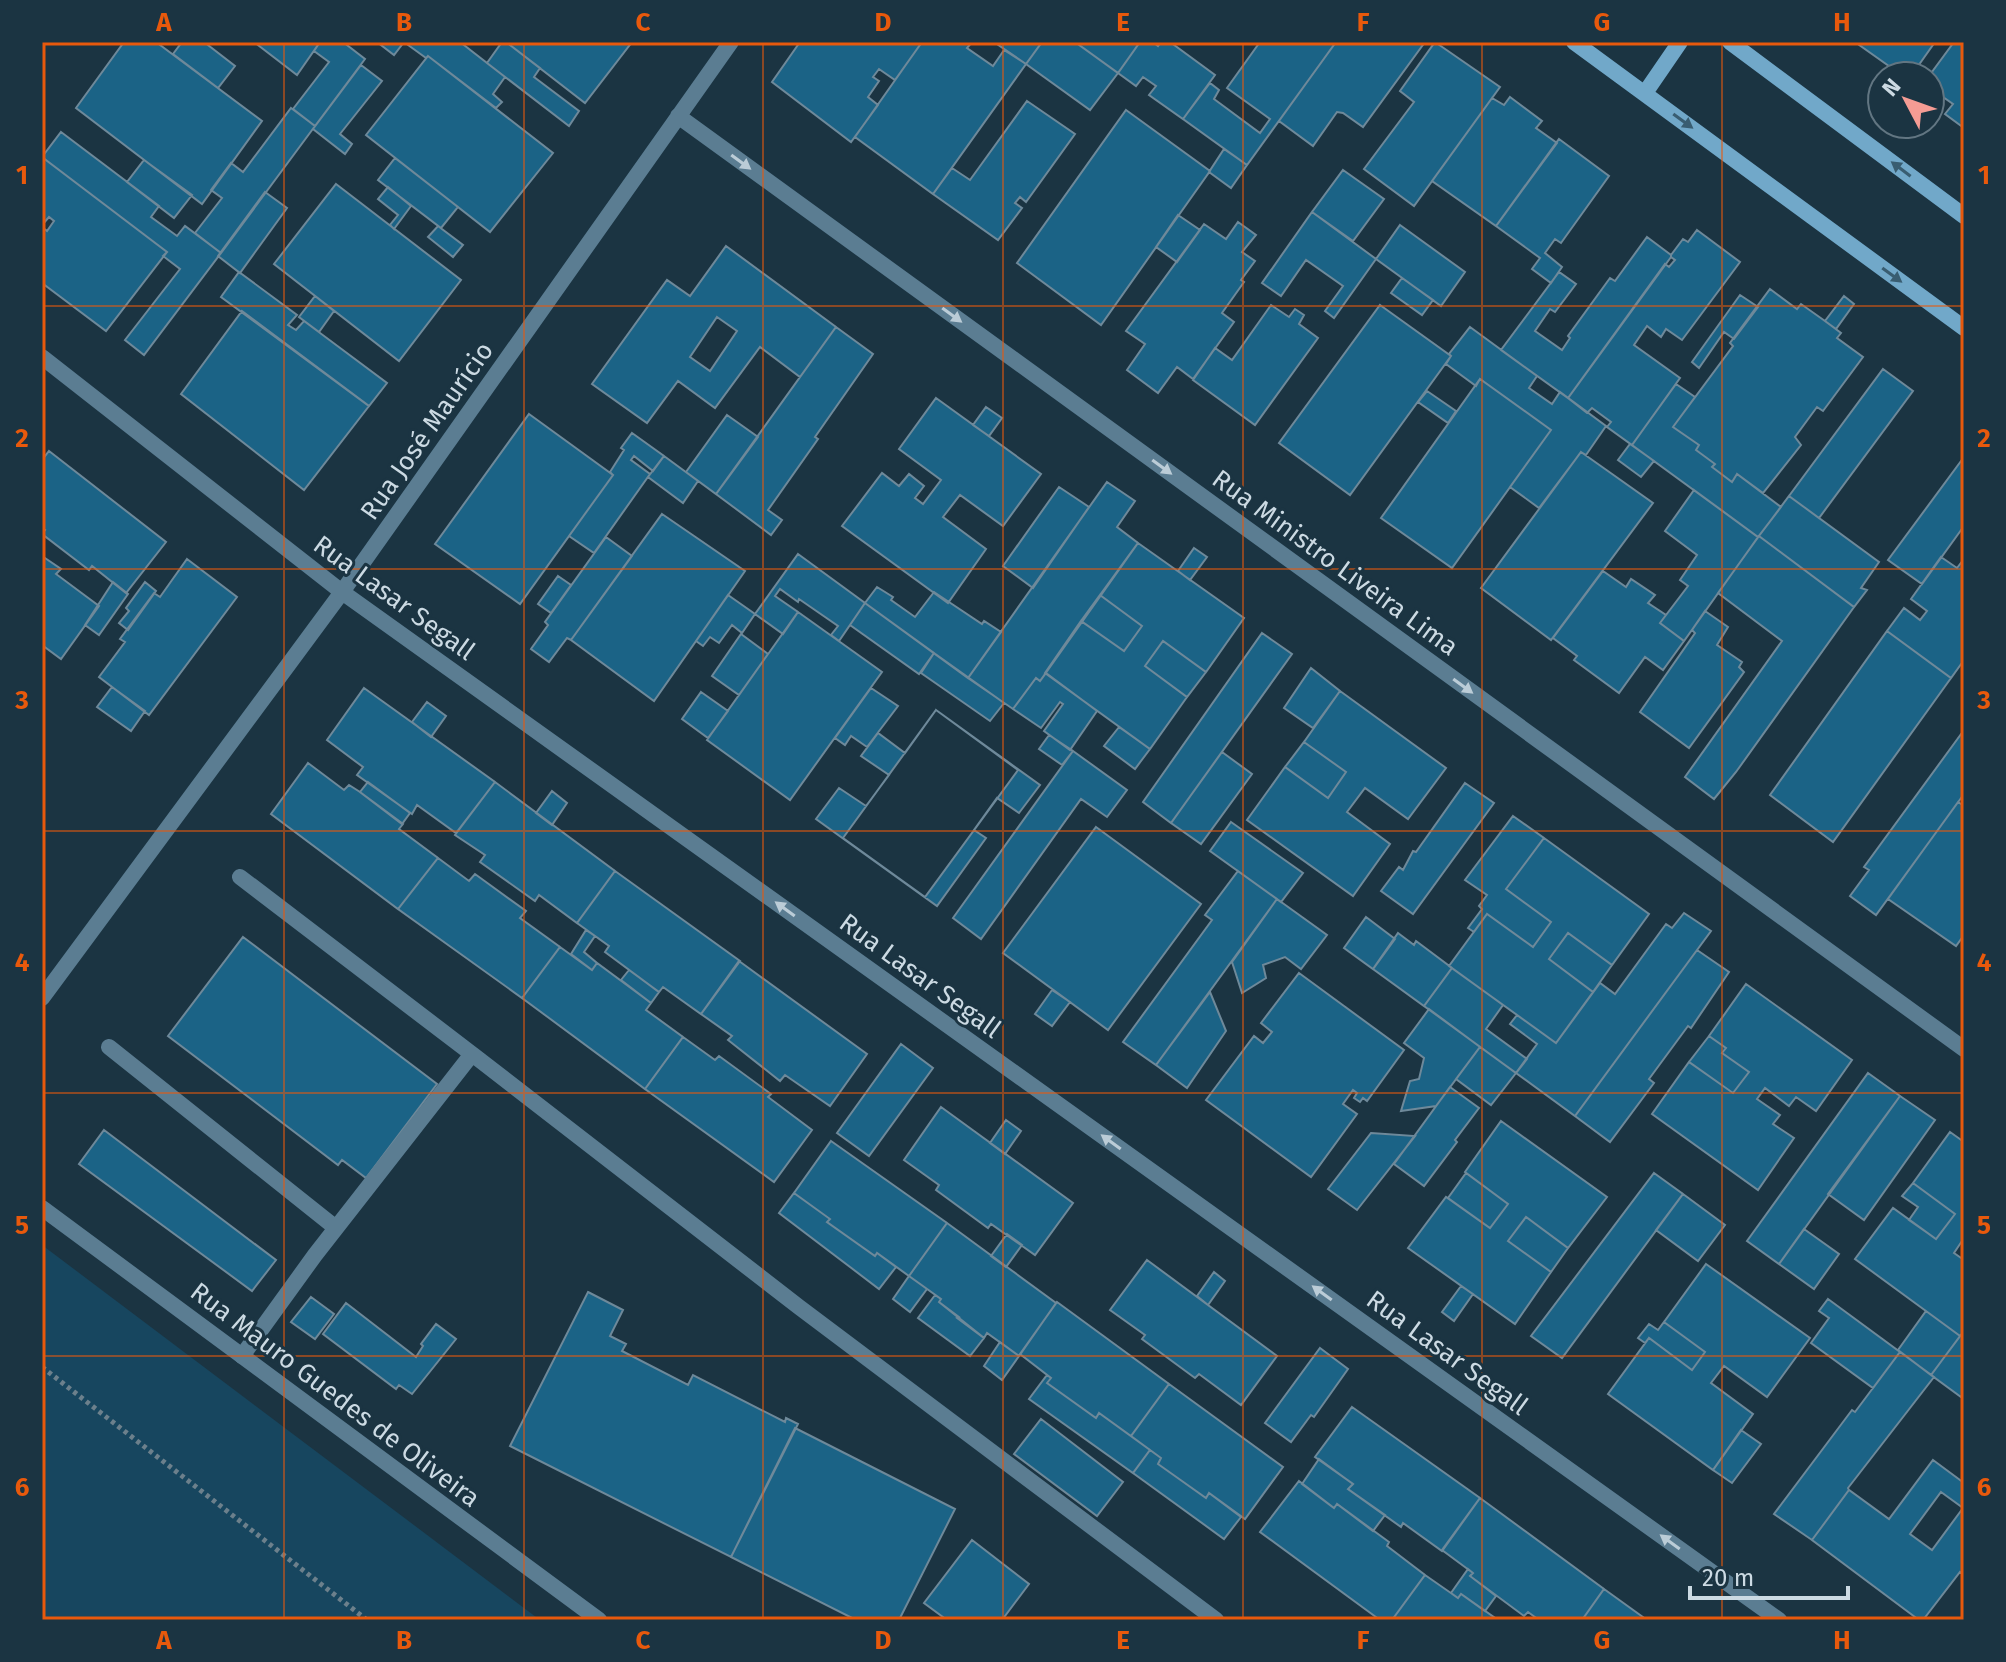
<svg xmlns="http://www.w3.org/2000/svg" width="2006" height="1662" font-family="'Fira Sans',sans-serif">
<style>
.green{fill:#17465f}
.building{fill:#1b6386;stroke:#6e899a;stroke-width:2;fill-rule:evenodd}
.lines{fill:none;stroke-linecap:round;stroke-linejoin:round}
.path{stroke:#6c808c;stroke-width:5;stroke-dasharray:4 4;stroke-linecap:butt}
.lane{stroke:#5b7d92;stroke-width:16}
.street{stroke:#5b7d92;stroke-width:16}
.secondary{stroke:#71a8c9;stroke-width:16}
.oneway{fill:#395d71}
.oneway2{fill:#bbccd7}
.grid{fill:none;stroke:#e8590c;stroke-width:2;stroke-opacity:0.55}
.labels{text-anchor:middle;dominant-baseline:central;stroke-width:6;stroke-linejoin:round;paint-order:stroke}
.street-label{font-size:26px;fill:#ccdae3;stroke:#1b3442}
.neatline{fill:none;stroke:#e8590c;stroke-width:3}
.grid-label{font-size:26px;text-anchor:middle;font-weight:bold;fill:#e8590c}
</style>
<rect width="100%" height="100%" fill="#1b3442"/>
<path class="green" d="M42,1245L540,1620H42Z"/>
<path class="building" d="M124,42H156L262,121L202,204L76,108Z
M182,42H204L235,66L218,88L173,54Z
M254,42H320L297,75Z
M320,42H343L365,59L315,126L293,109L329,62L314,51Z
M377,42H404L394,55Z
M404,42H460L505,77L493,94L502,102L496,108L428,56L426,58Z
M502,42H506L540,68L534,77L579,111L569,126L487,63Z
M506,42L581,43L632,42L585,103Z
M800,42H922L895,80L879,69L873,77L879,81L868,97L878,105L851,142L772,82Z
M922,42H972L967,48L993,66L1004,50L1026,64L933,194L855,137Z
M994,42H1042L1026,64Z
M1042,42H1075L1118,73L1090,110L1026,64Z
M1075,42H1140L1118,73Z
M1140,42H1153L1158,46L1161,42H1170L1215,75L1183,119L1149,95L1156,86L1143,77L1136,86L1118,73Z
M1260,42H1336L1247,165L1183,119L1210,83L1219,90L1214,99L1260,133L1270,119L1227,88Z
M1336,42H1425L1363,127L1343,113L1337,112L1313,146L1279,121Z
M1435,42L1500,87L1414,206L1364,169L1414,102L1400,91Z
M1855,42H1935L1911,76H1903Z
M1954,42H1964V128L1945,114L1953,104L1930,88L1929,76Z
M428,56L553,153L490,232L366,135Z
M361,65L382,81L340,134L352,144L345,154L313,129Z
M1510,97L1542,121L1536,128L1557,143L1496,226L1432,181L1492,98L1504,105Z
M1027,101L1075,134L1026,202L1020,197L1015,203L1022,208L998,240L933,194L952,168L970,180Z
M291,108L315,126L221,253L195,233L222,198L211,190L231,163L243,172Z
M1126,110L1210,171L1101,325L1017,263Z
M61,132L159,206L151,217L177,236L185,226L221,253L144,355L125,340L180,269L163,256L167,252L42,157Z
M1559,139L1609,176L1561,243L1555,239L1545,253L1562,267L1551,283L1532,269L1540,258L1496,226Z
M1224,149L1247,165L1231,188L1209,172Z
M42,157L167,252L106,331L42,283V227L47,231L54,221L49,217L42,225Z
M395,158L458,207L441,228L378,180Z
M144,160L192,195L174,218L127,182Z
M1343,170L1384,199L1353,241L1312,212Z
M336,184L461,280L399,361L274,264Z
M388,187L411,206L394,229L390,225L398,215L378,199Z
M265,192L287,208L240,273L218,256Z
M1312,212L1376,259L1334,318L1325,311L1343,286L1306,260L1281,296L1262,283Z
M1178,215L1200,230L1177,262L1156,247Z
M1238,222L1256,235L1242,252L1255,261L1241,280L1244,282L1222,313L1234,322L1193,379L1177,367L1158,393L1127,370L1145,344L1126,331L1204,224L1226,239Z
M1400,225L1465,272L1441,306L1376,259Z
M438,226L463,245L453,257L428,237Z
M1697,230L1740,262L1682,340L1666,329L1661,337L1647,326L1634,345L1680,378L1632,445L1607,427L1611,422L1592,408L1587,413L1568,398L1665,264L1669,267L1675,260L1671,257V255L1683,239L1688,242Z
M1647,237L1671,255V257L1568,398L1501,350L1559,272L1576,284L1555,312L1550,309L1535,331L1562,350L1570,338L1568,336L1610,278L1615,281Z
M726,246L836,327L800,377L760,347L715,408L678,381L647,423L592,384L667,280L690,296ZM717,317L737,331L710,371L690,357Z
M239,272L297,315L288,325L296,330L304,321L387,383L369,406L221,297Z
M1402,278L1433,300L1422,315L1391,293Z
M1770,289L1797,309L1801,304L1825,321L1841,333L1837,338L1863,357L1823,411L1817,407L1795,437L1801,445L1763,493L1737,474L1732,482L1712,467L1715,464L1696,450L1699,445L1673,427L1733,346L1730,343Z
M1740,295L1758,307L1734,339L1724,332L1699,368L1692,362Z
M315,296L334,311L319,332L299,317Z
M1844,296L1854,304L1836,329L1825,321Z
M1271,305L1289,317L1295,309L1304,315L1299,324L1318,338L1255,425L1193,380L1215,348L1232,360Z
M1380,305L1451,356L1350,495L1279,443Z
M242,311L369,406L304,490L181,394Z
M836,327L873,354L815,437L818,439L768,510L782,520L771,535L716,494Z
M1470,327L1537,376L1529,388L1552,404L1560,392L1606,426L1586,455L1581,452L1539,508L1510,487L1551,430L1480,379L1476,386L1446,364L1451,356L1449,354Z
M1883,369L1913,391L1819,518L1789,496Z
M1480,379L1551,430L1452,568L1381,518Z
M1676,384L1695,397L1673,427L1699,445L1696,450L1715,464L1712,467L1732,482L1737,474L1781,507L1758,537L1632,445Z
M1427,391L1456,411L1448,423L1418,402Z
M936,398L1041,474L1003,526L960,495L943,517L986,549L948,603L842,526L882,473L899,486L909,474L924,486L915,498L923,504L941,480L899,449Z
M986,407L1002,418L989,436L973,425Z
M529,414L613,475L520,604L435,544Z
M727,415L758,437L716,494L686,472Z
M632,433L664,456L653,471L634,456L631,460L650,474L594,553L569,536L613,475L610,472L624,450L621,448Z
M1630,444L1654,461L1641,477L1618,460Z
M49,451L166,542L126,593L92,566L89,570L42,534L45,530L42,528V460Z
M1581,452L1653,503L1551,640L1481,588Z
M664,456L698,481L683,503L648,477Z
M1964,457V526L1922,584L1888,560Z
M1107,482L1135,501L1117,527L1138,543L1040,681L1036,678L1013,709L968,678Z
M1059,487L1089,507L1033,588L1003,566Z
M1694,490L1758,537L1684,641L1660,623L1688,586L1680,580L1697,555L1665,531Z
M1789,496L1879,562L1861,588L1867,590L1854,607L1759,536Z
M662,514L745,571L654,701L571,640Z
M1759,536L1854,607L1736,772L1714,799L1685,777L1782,641L1718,593Z
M606,537L632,556L571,640L567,638L549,662L531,649L548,625L545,622Z
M1138,543L1244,618L1206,672L1163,641L1145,666L1187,697L1150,749L1045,673L1081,621L1124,651L1142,626L1100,595Z
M1194,548L1207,557L1190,580L1178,571Z
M798,554L865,603L839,641L831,635L838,626L799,599L798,602L780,589L775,596L798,612L783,634L755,614Z
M42,556L61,569L56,574L99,606L61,659L42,645Z
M1941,557L1957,568L1964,559V660L1951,678L1887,631L1904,608L1920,620L1927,611L1911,599Z
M187,559L237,597L149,715L99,677L125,642L120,639L154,593L160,597Z
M1603,571L1626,587L1631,579L1655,595L1648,603L1666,615L1660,623L1684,641L1663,670L1645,657L1619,693L1574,660L1577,656L1553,638Z
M558,576L571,585L551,613L538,604Z
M113,582L128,594L99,635L85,625Z
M145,582L156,591L128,630L119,623L129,611L126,608Z
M877,587L893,597L891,600L915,617L934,592L982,624L984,621L1001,632L968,678L865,603Z
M728,595L755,614L742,633L732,625L719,643L710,637L703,646L696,641Z
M1100,595L1142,626L1124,651L1081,621Z
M865,603L934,653L919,674L850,625Z
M1705,611L1728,627L1717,645L1742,662L1739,667L1744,672L1689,748L1640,712L1695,633L1692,630Z
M798,612L882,672L790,800L707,740Z
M1887,631L1951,678L1833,842L1770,795Z
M1262,633L1292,654L1171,823L1143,802Z
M741,634L768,654L739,695L712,676Z
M1163,641L1206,672L1187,697L1145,666Z
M934,653L1004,703L990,721L921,673Z
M1311,668L1340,691L1313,728L1284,708Z
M1046,673L1097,711L1070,750L1044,731L1063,704L1060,702L1041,728L1013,709L1036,678L1040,681Z
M112,687L145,711L131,731L97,707Z
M364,688L495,782L456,833L417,805L412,814L357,775L363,767L327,740Z
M871,688L898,706L867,747L851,736L845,745L835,738Z
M1340,691L1446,768L1408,819L1365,788L1347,812L1390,844L1353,896L1247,820L1285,767L1328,798L1346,772L1304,742Z
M701,692L728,711L708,738L682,719Z
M427,702L446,716L431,737L412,722Z
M936,710L1040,785L1019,813L997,798L974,830L986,838L937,906L816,819L839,788L866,806L889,775L861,756L878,733L905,753Z
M936,710L1018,770L925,897L843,838Z
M1119,727L1150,749L1135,769L1104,746Z
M1964,730V794L1876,915L1850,896L1869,870L1864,867Z
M1049,735L1073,751L1062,765L1039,749Z
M1304,742L1346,772L1328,798L1285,767Z
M1073,751L1127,790L1107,817L1081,799L981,939L953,918Z
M1222,752L1252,774L1201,844L1171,823Z
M308,763L344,790L349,785L360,792L403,824L399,829L438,858L398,909L271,814Z
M368,782L410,813L402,824L360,792Z
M495,782L615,871L577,923L539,895L535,901L480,862L485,855L455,835Z
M1465,783L1494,803L1413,914L1381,891L1399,867L1403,870L1413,851L1416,852Z
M552,791L567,803L552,825L536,813Z
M1958,802L1964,806V935L1956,946L1888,899Z
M1513,816L1544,838L1506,889L1551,922L1533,947L1487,914L1474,932L1468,928L1482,909L1479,906L1487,895L1465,880Z
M1231,822L1303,873L1281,902L1210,851Z
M1096,827L1201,904L1108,1030L1003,953Z
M1544,838L1649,914L1612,965L1568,933L1549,959L1593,992L1556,1043L1449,966L1487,914L1533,947L1551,922L1506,889Z
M438,858L469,881L475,874L526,911L520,918L560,947L522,998L398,909Z
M615,871L740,961L701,1014L663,987L659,992L605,952L609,946L577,923Z
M1238,871L1277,899L1156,1065L1123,1042L1212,920L1205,915Z
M1277,899L1327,935L1301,969L1285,957L1263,965L1266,978L1242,993L1232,962Z
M1684,913L1711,931L1575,1116L1516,1073L1537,1044L1510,1024L1517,1015L1556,1043L1600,983L1615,994L1666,924L1672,928Z
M1366,917L1395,939L1373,969L1344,948Z
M586,930L595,936L584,952L597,963L592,970L571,954Z
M1398,933L1414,945L1416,941L1452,968L1424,1006L1373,969Z
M1568,933L1612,965L1593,992L1549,959Z
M243,937L437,1084L366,1178L342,1160L338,1165L168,1036Z
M560,947L592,970L597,963L651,1003L646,1010L683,1037L645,1089L522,998Z
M1697,950L1729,972L1691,1028L1688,1026L1649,1079L1654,1083L1610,1142L1575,1116Z
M739,961L867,1054L830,1106L785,1075L780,1081L728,1040L732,1036L701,1014Z
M1452,968L1503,1005L1486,1029L1527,1059L1516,1073L1424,1006Z
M629,970L659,992L651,1003L621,980Z
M1299,973L1404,1050L1367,1101L1363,1098L1360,1102L1354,1098L1357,1093L1353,1090L1343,1104L1357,1114L1311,1177L1206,1100L1254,1036L1263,1043L1272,1032L1261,1023Z
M1746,984L1852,1060L1816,1111L1796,1097L1789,1106L1765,1088L1757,1099L1780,1115L1773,1124L1794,1138L1758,1190L1652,1114L1689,1062L1733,1093L1749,1072L1722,1053L1726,1048L1709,1036Z
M1052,990L1070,1002L1052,1026L1035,1014Z
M1210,992L1226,1031L1187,1088L1156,1065Z
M1429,1009L1480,1047L1436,1106L1401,1111L1410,1081L1419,1079L1424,1058L1404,1043Z
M1709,1036L1726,1048L1722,1053L1749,1072L1733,1093L1689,1062Z
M683,1037L715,1060L719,1056L771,1094L768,1097L812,1130L774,1182L645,1089Z
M901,1044L933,1068L869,1156L837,1133Z
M1480,1047L1516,1073L1491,1105L1456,1079Z
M1868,1073L1900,1096L1779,1264L1747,1241Z
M1450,1087L1479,1108L1455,1140L1457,1142L1424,1186L1394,1164Z
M1900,1096L1935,1120L1864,1220L1828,1194Z
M941,1107L1073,1203L1035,1255L991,1224L988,1228L936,1190L939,1185L904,1160Z
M1006,1120L1021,1131L1005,1154L990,1143Z
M1501,1121L1607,1197L1568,1248L1526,1217L1508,1241L1551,1272L1515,1324L1408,1248L1446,1197L1490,1228L1508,1204L1465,1172Z
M104,1130L276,1260L252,1291L79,1164Z
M1950,1132L1964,1142V1238L1954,1253L1964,1260V1331L1960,1336L1855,1259L1893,1208L1936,1239L1955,1214L1913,1183Z
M1371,1133L1415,1136L1357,1210L1328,1189Z
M831,1141L947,1223L909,1276L877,1253L875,1256L827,1222L830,1219L794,1193Z
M1466,1173L1508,1204L1490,1228L1448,1198Z
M1654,1173L1683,1194L1562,1358L1531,1336Z
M1913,1183L1955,1214L1936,1239L1909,1220L1918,1207L1902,1196Z
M794,1193L830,1219L827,1222L875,1256L877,1253L896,1267L879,1289L779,1213Z
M1683,1194L1725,1225L1698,1261L1656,1230Z
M1526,1217L1568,1248L1551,1272L1508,1241Z
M947,1223L1056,1303L1019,1356L987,1333L984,1338L957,1318L959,1317L939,1302L941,1299L909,1276Z
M1804,1229L1839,1254L1814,1289L1779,1264Z
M1007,1234L1022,1245L1006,1267L991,1256Z
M1147,1260L1277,1356L1241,1405L1199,1374L1195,1378L1142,1339L1145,1335L1110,1310Z
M1706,1264L1810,1338L1767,1397L1724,1366L1711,1383L1753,1414L1713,1470L1608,1394L1649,1338L1692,1370L1705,1352L1664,1322Z
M1214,1272L1225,1281L1208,1305L1197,1296Z
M909,1276L927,1289L910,1312L893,1299Z
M1461,1286L1473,1294L1454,1321L1442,1312Z
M588,1292L623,1310L610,1336L626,1344L622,1351L688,1385L693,1375L785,1422L786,1418L798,1424L731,1557L510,1446Z
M935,1295L941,1299L939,1302L984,1338L970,1356L918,1318Z
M311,1297L334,1314L315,1339L291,1322Z
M1828,1299L1900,1352L1873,1388L1811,1343L1829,1318L1819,1311Z
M1057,1302L1169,1384L1131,1436L1099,1413L1096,1418L1047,1383L1051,1378L1020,1354Z
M346,1303L416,1357L423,1346L421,1344L436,1324L456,1339L412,1394L399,1385L396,1389L323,1334Z
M1926,1311L1960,1336L1931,1375L1898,1350Z
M1664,1322L1705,1352L1692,1370L1649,1338L1645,1343L1638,1338L1649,1324L1658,1330Z
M1964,1331V1392L1961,1397L1931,1375Z
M1000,1342L1019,1356L1002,1380L984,1366Z
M1320,1348L1348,1369L1314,1417L1311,1415L1291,1442L1265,1423Z
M1900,1352L1934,1377L1848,1488L1849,1490L1812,1540L1774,1514L1852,1410L1855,1412Z
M1047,1375L1051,1378L1047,1383L1096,1418L1099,1413L1150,1450L1133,1473L1029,1399Z
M1169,1384L1283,1467L1245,1519L1209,1493L1206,1498L1158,1464L1161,1458L1131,1436Z
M1352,1407L1480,1498L1442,1551L1403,1523L1401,1527L1348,1489L1353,1484L1315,1457Z
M1041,1419L1123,1482L1097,1516L1014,1454Z
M795,1428L955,1509L899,1620H856L731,1557Z
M1741,1430L1761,1444L1732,1483L1713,1470Z
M1150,1450L1161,1458L1158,1464L1206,1498L1209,1493L1241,1517L1224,1539L1133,1473Z
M1319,1459L1353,1484L1348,1489L1385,1515L1373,1531L1337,1504L1334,1508L1302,1484Z
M1933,1460L1964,1483V1575L1960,1572L1923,1620H1919L1812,1540L1849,1490L1889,1519ZM1941,1492L1963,1508L1932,1550L1910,1534Z
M1299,1481L1334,1508L1337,1504L1389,1542L1387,1546L1425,1575L1392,1620H1380L1260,1532Z
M1480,1498L1604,1589L1582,1620H1539L1528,1612L1524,1616L1470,1576L1473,1573L1442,1550Z
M972,1540L1029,1584L1002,1620H947L924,1603Z
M1468,1569L1473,1573L1470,1576L1496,1596L1485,1611L1461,1594L1458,1598L1451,1593Z
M1425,1575L1458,1598L1461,1594L1498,1620H1392Z
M1604,1589L1647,1620H1582Z"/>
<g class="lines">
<path class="path" d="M42,1367L367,1620"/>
<path class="lane" d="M240,877L472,1054
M109,1047L336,1228
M242,1356L315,1255L472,1054L799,1307L1216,1620"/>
<path class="street" d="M678,116L1964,1049
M42,357L342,592L1779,1620
M42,998L342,592L731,42
M42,1208L599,1620"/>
<path class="secondary" d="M1574,42L1964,328
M1730,42L1964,216
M1645,93L1680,42"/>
</g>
<defs><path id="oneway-solid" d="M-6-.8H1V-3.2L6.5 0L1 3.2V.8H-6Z" transform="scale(2)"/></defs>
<g class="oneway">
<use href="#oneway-solid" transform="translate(1683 121) rotate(36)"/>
<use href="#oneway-solid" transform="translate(1901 169) rotate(-143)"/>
<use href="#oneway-solid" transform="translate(1892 275) rotate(36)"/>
</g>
<g class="oneway2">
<use href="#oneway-solid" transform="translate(741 162) rotate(36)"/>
<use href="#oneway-solid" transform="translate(952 315) rotate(36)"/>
<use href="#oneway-solid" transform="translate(1162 467) rotate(36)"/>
<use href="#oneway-solid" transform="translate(1463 686) rotate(36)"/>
<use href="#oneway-solid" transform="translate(785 909) rotate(-144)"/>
<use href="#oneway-solid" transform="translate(1111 1142) rotate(-144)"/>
<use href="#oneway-solid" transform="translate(1322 1293) rotate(-144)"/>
<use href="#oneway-solid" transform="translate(1670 1542) rotate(-144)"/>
</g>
<path class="grid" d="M284,42V1620M524,42V1620M763,42V1620M1003,42V1620M1243,42V1620M1482,42V1620M1722,42V1620M42,306H1964M42,569H1964M42,831H1964M42,1093H1964M42,1356H1964"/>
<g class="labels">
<g class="street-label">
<text transform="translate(427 431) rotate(-55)">Rua José Maurício</text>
<text transform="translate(1335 563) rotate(36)">Rua Ministro Liveira Lima</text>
<text transform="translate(394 598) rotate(36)">Rua Lasar Segall</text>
<text transform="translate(920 976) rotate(36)">Rua Lasar Segall</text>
<text transform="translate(1447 1353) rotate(36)">Rua Lasar Segall</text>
<text transform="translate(335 1395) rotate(37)">Rua Mauro Guedes de Oliveira</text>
</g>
</g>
<rect width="2006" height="1662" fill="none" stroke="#1b3442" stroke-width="88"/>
<g transform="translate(1906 100) rotate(311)"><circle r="38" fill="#1b3442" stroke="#627682" stroke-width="2"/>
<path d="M0-6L14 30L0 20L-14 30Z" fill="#f59c94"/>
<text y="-12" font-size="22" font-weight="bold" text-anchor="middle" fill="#ccdae3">N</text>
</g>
<path d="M1690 1586v12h158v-12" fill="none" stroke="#ccdae3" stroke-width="4"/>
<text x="1702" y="1586" font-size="24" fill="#ccdae3" stroke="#1b3442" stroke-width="6" paint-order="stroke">20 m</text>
<rect x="44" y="44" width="1918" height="1574" class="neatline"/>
<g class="grid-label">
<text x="164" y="31">A</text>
<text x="404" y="31">B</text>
<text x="643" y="31">C</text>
<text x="883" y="31">D</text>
<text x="1123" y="31">E</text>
<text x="1363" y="31">F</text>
<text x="1602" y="31">G</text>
<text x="1842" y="31">H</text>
<text x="22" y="184">1</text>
<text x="1984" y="184">1</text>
<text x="22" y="447">2</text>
<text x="1984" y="447">2</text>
<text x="22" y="709">3</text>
<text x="1984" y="709">3</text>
<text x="22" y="971">4</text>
<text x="1984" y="971">4</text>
<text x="22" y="1234">5</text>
<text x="1984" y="1234">5</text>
<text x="22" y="1496">6</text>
<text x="1984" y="1496">6</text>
<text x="164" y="1649">A</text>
<text x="404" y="1649">B</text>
<text x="643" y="1649">C</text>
<text x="883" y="1649">D</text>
<text x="1123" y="1649">E</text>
<text x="1363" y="1649">F</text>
<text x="1602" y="1649">G</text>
<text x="1842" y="1649">H</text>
</g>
</svg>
